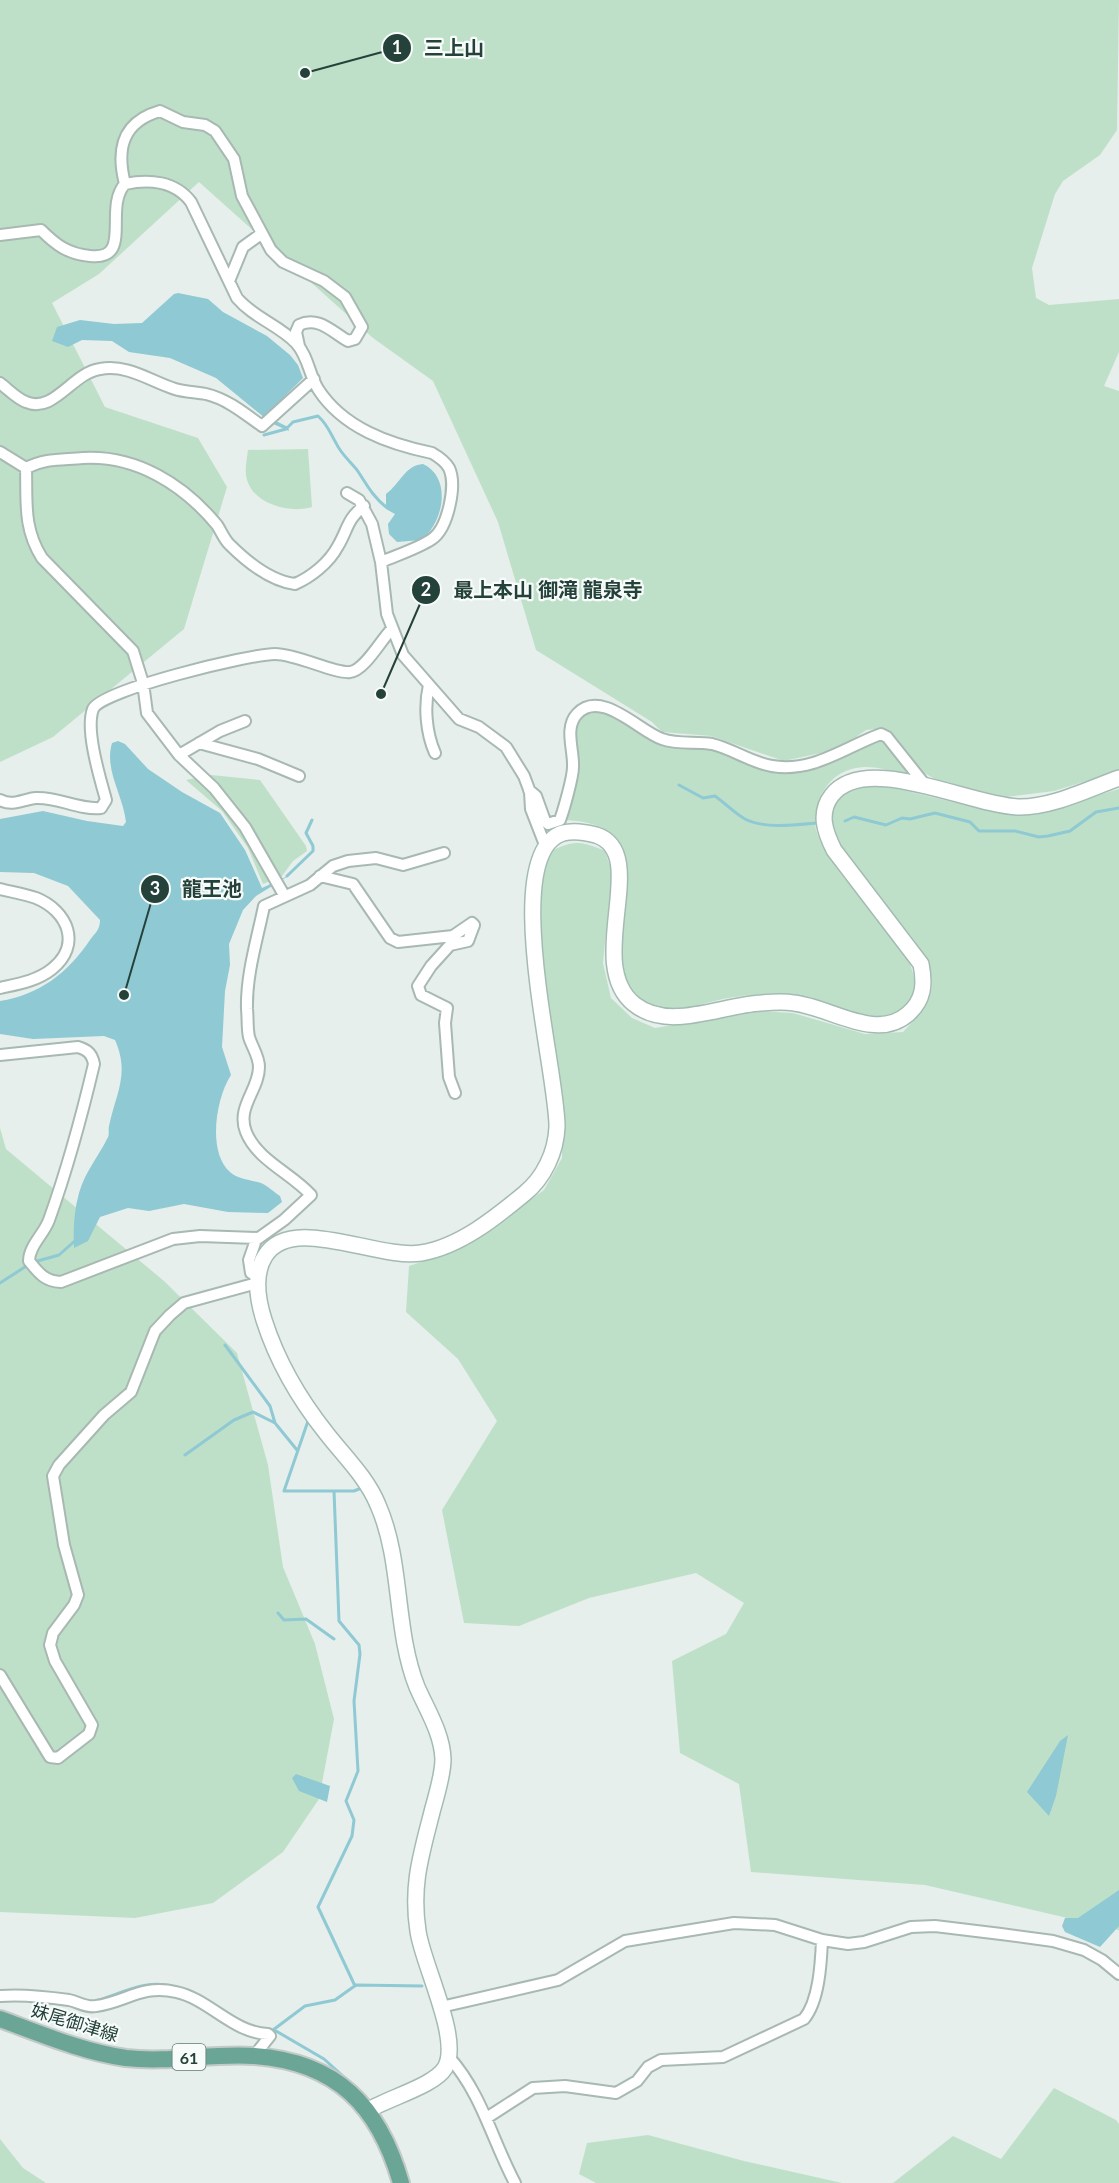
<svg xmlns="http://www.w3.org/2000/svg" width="1119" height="2183" font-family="Lato,'Noto Sans JP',sans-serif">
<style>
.green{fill:#bfe0c8}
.water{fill:#8ec9d4}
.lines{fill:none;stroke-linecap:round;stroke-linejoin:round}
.stream{stroke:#8ec9d4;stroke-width:3}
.street-casing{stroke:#a8b8b2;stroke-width:14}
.secondary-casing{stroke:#a4bbb3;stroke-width:18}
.primary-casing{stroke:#c2cac8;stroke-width:20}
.street{stroke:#fff;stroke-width:10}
.secondary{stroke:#fff;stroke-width:15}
.primary{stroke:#6aa596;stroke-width:16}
.labels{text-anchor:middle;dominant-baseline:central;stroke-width:4.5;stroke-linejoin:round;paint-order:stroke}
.shield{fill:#f7fbf9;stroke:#637a73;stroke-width:1.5}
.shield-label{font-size:16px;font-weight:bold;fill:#24423a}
.street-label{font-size:18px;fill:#24423a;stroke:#f7fbf9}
.leader{fill:none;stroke:#24423a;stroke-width:2}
.callout-dot{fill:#24423a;stroke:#f7fbf9;stroke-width:2}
.mark-label{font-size:18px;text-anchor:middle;font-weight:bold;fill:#fff}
.callout-label{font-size:20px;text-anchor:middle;font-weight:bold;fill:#24423a;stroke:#f7fbf9;stroke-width:4.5;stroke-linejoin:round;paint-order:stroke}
</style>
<rect width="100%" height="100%" fill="#e6efeb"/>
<path class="green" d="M0,0H1119L1117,130L1100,155L1063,181L1055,194L1032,268L1036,298L1049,305L1119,299V352L1104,386L1119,391V771L1054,791L1005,797L937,780L924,773L884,728L866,730L839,749L784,761L711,736L662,732L652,722L536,650L498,522L433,381L373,338L199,182L99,274L52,303L105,407L198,438L227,487L184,629L53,737L0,762Z
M308,449L312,507C289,514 250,504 246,475C245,467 247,458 248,450Z
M593,709L605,712L653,742L677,747L707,748L777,774L816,768L880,739L888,744L910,770V775C896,772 879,767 865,767C836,768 818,789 816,816C816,820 815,826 816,830C820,842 831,859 838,870C860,901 937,966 909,1005C901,1016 892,1020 879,1020C839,1020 805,991 764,994C748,995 730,997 715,1001C690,1007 663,1017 641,999C579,947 687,826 565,820L576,722L582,715Z
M211,775L260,780L306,846L307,851L293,861L282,876L263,884L248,848L222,811L186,780Z
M881,785L999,813L1031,814L1119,789V1930L925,1885L751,1872L739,1784L680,1753L672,1661L726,1634L744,1603L696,1573L589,1598L519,1626L464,1623L442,1510L497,1421L458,1359L406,1312L409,1266L454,1251L503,1219L544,1190L562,1158V1123L541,981L542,869L551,851C575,840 581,841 605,851L612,872L603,963L611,998L632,1018L655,1028L757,1011L793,1013L865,1034L903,1032C915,1019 933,1002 932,982C931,967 920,948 911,936C884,901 767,789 881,785Z
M0,1128L6,1149L164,1281L237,1353L268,1465L283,1567L315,1644L334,1719L319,1799L283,1852L213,1903L135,1918L0,1912Z
M1054,2088L1116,2120L1119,2124V2183H893L953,2136L1001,2159Z
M648,2135L744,2161L842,2183H596L579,2174L587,2143Z
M0,2139L23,2168L46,2183H0Z"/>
<path class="water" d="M178,293L208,299L223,312L267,336L290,355L298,365L303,378L268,413L274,420L288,427L289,431L271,423L216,378L170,358L129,352L112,341L82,340L68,347L52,341L57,327L80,320L114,324L142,323L174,294Z
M423,464C453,478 443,524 421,540L397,542L389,534L388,524L395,514L386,509V494C400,484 405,465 423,464Z
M118,741L125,744L148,769L182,792L220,813L245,850L262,888L290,875L256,896L243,910L229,944L230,965L225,991L222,1047L231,1075C216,1098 207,1152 230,1172C237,1179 251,1180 261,1183C268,1186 274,1192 280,1196L282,1202L268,1213L228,1212L184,1204L149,1211L128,1208L100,1217L88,1241L74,1248C73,1229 74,1211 79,1193C85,1172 98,1157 107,1139C110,1135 108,1130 109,1126C116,1093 130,1074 115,1040L104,1036L33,1039L0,1034V1001C39,995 68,973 90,940C95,933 100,930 100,920L68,886L34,873L0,872V819L43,811L87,821L123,826L126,822C123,795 104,770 112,743Z
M1068,1735L1056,1796L1049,1816L1027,1792L1060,1741Z
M296,1774L330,1786L327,1802L299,1791L292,1778Z
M1119,1890V1926L1100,1947L1065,1932L1062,1926L1065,1918H1078Z"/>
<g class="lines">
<path class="stream" d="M287,428L293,422L318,416C328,425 330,433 336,443C341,454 350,461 357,470C366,483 372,496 386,507
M264,435L286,429
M679,785L703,798L715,796C725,803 734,813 745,819C765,829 795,825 816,823
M845,821L854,817L886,825L902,818L910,819L935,813L970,822L979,831H1015L1039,837L1048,836L1070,831L1096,812L1119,808
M287,876L313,851V846L306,833L312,820
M34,1262L59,1255L77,1239
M0,1283L28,1265
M225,1345L270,1406L275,1423
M308,1421L284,1491H354L359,1489
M185,1455L234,1420L253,1412L275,1423L297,1450
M334,1491L339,1621L359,1645L360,1654L354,1701L358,1771L346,1801L354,1820L352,1836L318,1907L355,1986
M278,1613L284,1620L306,1619L334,1639
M99,2000C122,1993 149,1978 174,1987
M273,2030L305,2006L335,2000L356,1985L422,1986
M268,2031H276L324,2059L344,2077"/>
<defs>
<path id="street" d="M125,184C116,149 122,122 160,111L183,122L205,125L215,131L234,159L242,196L271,250L283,262L324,281L345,297L362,327L355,339L348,341C331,331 318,316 299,325L296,332L299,346
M0,235L41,230C56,245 68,254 90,256C134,261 103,208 125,184C149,179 175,181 191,202L237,298C254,318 279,325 296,343C308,356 309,374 318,389C343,428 389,444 432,453C439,457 445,461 449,468C457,485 448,528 432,539C417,549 397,555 381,562
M229,281L243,247L261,234
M0,383C8,389 16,398 26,402C54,414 72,373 100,369C128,364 150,381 175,389C184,392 196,392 206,394C227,399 244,413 262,426L314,379
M0,452L26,468C27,502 23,528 42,558L133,651L143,683L147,713L179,755L214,788L245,827L284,895
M26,468C46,458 61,460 83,458C136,455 183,484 217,525C221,531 224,539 229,544C246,561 270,581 295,584C311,577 329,563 338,546C348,529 347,519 364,506
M347,493L359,500L372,524L381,562L387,614L403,655L459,719L479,727L506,747L524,776L530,792L531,809L545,845
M429,685C424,706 426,733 435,753
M199,743L258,759L299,776
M179,755L220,731L245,721
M529,790L536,796L545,821L548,824L560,820C564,809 573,777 573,767C574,750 564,728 577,714C601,688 640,732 662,739C678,745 696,741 712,744C733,749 752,763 772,766C813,773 845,747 881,734L887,737L926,786
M0,800C13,807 23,799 36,798C59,797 78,810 101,808L106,800C100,778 85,730 93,709C101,690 250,654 275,654C297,654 335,674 350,672C364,671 381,640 391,630
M320,876L353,884L390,938L398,942L453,936L472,923L474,925L468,941L450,945L431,966L418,986L421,995L447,1008L445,1023L449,1077L455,1093
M0,889C12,892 25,894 36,898C68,911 82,945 52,969C37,981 18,984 0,988
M0,1055L78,1047C88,1050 92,1054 94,1064C81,1119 68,1167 49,1220C44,1234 29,1246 29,1261C39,1273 44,1281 61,1282L173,1239L200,1236L258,1238
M259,1276L251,1273L249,1260L256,1240L284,1220L311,1195C291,1173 257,1160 246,1132C236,1107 259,1090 259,1067C259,1056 252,1047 249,1037C247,1028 248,1018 247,1009C246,975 257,940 264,906L310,885L333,866L348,861L376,858L403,865L444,853
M0,1675L50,1757L58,1758L89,1734L92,1725L55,1661L50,1645L53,1633L74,1605L78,1595L64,1545L53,1476L59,1465L104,1415L131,1392L155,1331L170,1315L184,1303L257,1283
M0,1996C22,1994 48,1997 69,2000C79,2002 86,2008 96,2006C126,2002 142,1984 176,1992C209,1999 233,2033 268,2034L270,2036L254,2056
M441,2007L558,1980L625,1941L734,1923L775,1925L822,1940L848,1944L864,1942L911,1927L935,1926L1001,1934L1053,1941L1084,1950L1102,1960L1119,1974
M449,2057C482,2094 492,2140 515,2183
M488,2117L533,2088L565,2086L616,2093L637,2081L648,2067L661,2060L723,2057L804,2019C819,2001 821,1964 822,1940"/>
<path id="secondary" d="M369,2110C388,2098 434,2086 445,2068C462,2040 422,1963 418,1931C411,1886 421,1855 432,1812C436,1796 443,1776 443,1759C442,1733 427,1710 417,1687C394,1629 403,1562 378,1505C367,1478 345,1457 327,1434C299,1399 278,1364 264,1320C258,1301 253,1275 265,1256C291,1213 377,1260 421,1253C459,1247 495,1218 524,1194C544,1178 556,1152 557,1127C558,1074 498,853 563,833C574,830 585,832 596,835C652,853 583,963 634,1004C669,1032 721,1005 761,1003C771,1002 784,1001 794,1003C830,1007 876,1042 908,1014C924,1000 925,984 921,964L834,850C825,832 818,813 832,795C866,752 969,805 1018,807C1051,808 1088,789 1119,778"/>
<path id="primary" d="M0,2019C41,2034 83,2052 126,2058C169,2063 212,2053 254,2056C337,2062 379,2106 401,2183"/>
</defs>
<use href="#street" class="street-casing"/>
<use href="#secondary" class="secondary-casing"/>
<use href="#primary" class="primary-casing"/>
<use href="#street" class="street"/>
<use href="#secondary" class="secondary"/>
<use href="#primary" class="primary"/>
</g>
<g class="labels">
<rect class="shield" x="172.5" y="2044" width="33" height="26" rx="4.5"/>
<g class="shield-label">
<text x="189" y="2057">61</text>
</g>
<g class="street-label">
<text transform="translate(75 2022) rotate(17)">妹尾御津線</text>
</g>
</g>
<path class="leader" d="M305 73L397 48M381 694L426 590M124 995L155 889"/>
<g class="callout-dot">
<circle cx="305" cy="73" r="6"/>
<circle cx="381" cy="694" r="6"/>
<circle cx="124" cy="995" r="6"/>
<circle cx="397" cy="48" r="15"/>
<circle cx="426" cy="590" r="15"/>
<circle cx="155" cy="889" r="15"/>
</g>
<g class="mark-label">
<text x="397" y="54">1</text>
<text x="426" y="596">2</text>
<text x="155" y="895">3</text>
</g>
<g class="callout-label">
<text x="454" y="55">三上山</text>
<text x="548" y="597">最上本山 御滝 龍泉寺</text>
<text x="212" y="896">龍王池</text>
</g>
</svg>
